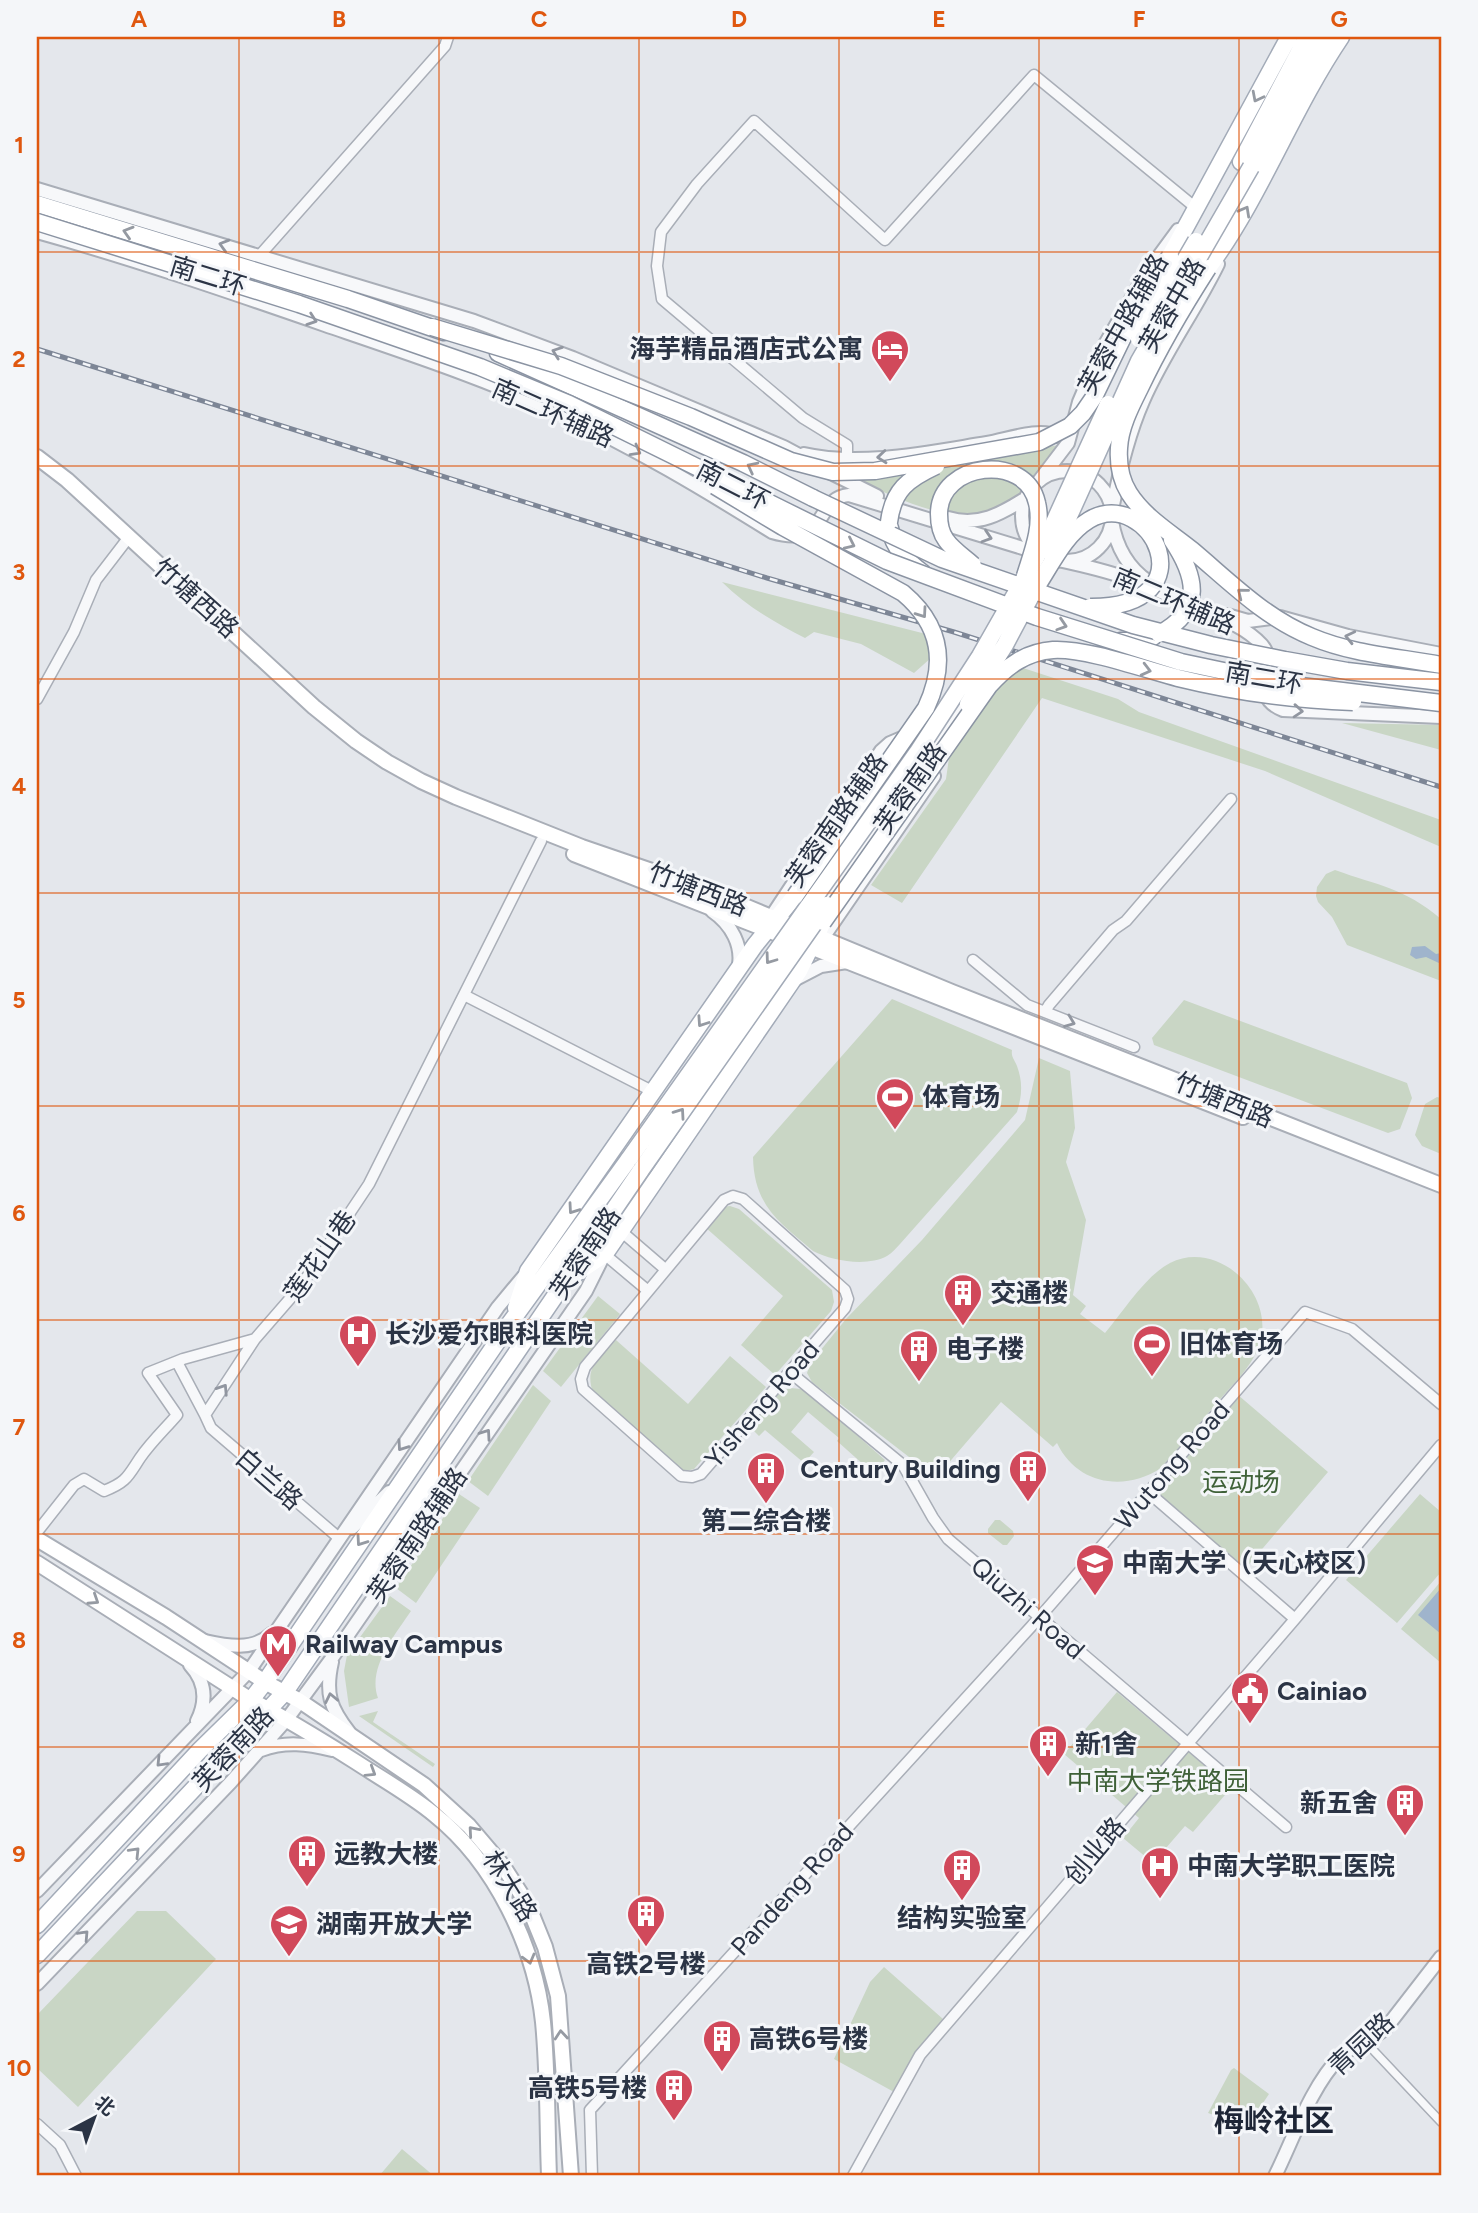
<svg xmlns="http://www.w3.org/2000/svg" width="1478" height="2213" font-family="Figtree,'Noto Sans SC',sans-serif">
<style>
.green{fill:#c9d6c5}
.water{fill:#9fb4cc}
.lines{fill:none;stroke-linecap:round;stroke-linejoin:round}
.pedestrian-casing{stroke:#a9aeb7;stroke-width:10}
.minor-casing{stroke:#a9aeb7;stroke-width:13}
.tertiary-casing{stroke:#a9aeb7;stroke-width:16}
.secondary-casing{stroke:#a9aeb7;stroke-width:18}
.primary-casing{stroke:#a3abb8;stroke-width:19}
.trunk-casing{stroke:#8b94a3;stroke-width:19}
.pedestrian{stroke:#f7f8fa;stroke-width:7}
.minor{stroke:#f7f8fa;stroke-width:10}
.tertiary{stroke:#f7f8fa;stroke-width:12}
.secondary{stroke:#fff;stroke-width:14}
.primary{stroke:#fff;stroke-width:16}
.trunk{stroke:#fff;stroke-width:16}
.rail-casing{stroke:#7d8696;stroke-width:5}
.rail{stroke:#f4f6f9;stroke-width:2.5;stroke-dasharray:8;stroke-linecap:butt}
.primary-bridge-casing{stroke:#a3abb8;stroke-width:19;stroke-linecap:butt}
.trunk-bridge-casing{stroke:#8b94a3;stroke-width:19;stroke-linecap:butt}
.primary-bridge{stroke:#fff;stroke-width:16}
.trunk-bridge{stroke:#fff;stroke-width:16}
.oneway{stroke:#959aa2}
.oneway2{stroke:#9196a0}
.grid{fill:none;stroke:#df570f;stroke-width:2;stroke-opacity:0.55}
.labels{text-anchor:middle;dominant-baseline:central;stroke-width:6;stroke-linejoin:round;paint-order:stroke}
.street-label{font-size:26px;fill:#2b3445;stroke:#f4f6f9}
.poi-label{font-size:26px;font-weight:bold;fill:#2b3445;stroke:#f4f6f9;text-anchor:start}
.park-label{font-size:26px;fill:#3f6138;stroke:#f4f6f9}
.quarter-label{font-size:30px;font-weight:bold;fill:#1d2536;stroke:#f4f6f9}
.neatline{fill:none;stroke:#df570f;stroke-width:2.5}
.grid-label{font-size:23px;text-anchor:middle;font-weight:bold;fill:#df570f}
</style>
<rect width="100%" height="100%" fill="#e4e7ec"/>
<path class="green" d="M1059,445C1054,454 1049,465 1042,473C1027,490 992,516 969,516C930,515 891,495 856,480Z
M722,582L926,634L932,657L914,673L861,644L814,632L805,638C774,622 746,606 722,582Z
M1020,667L1118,699L1139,712L1441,820V847L1265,771L1042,698L902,903L871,885L946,779L950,751L988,695Z
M1342,723L1441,725V750Z
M1335,870C1379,886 1403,887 1441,919V981L1347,945L1332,917L1318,902L1316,896L1317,887L1326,874Z
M892,999L1012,1050C1011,1057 1014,1059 1017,1066C1023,1082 1022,1096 1017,1112L900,1244C896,1248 892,1253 887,1256C867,1267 832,1261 813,1251C779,1222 754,1206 753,1157Z
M1184,1000L1407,1083L1412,1098L1400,1129L1388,1133L1154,1045L1152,1038Z
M1039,1058L1070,1071L1075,1128L1066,1162L1086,1220L1073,1295L1086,1306L1080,1314L1105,1333C1123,1312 1145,1276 1170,1263C1218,1239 1275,1293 1260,1343C1253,1366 1232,1385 1217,1403C1198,1425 1180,1447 1161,1468C1125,1492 1077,1485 1057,1443L1053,1447L1001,1402L940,1473L931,1474L812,1382L807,1373L811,1362L846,1319L922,1240L1025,1120Z
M1437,1097L1441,1098V1154L1422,1146L1415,1135L1425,1104Z
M730,1206L739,1209L832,1290L834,1302L831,1311L775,1375L741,1345L783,1296L705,1227L723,1207Z
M598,1296L620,1314L561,1387L543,1371Z
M616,1340L688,1404L730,1356L766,1387L694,1469L682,1472L593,1393C584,1366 599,1360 616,1340Z
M533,1385L551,1401L488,1496L468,1481Z
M791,1388L801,1389L810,1394L885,1460L874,1474L837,1441L839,1438L808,1412L791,1432L814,1452L804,1463L765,1430L759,1436L752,1429V1424C762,1413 775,1391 791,1388Z
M1238,1395L1328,1472L1245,1569L1155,1492Z
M459,1494L480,1508L416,1603L396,1588Z
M1420,1494L1441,1512V1572L1397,1623L1346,1580Z
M995,1520H1000L1013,1531L1014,1536L1007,1545H1003L988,1533V1529Z
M1441,1581V1663L1401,1629Z
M390,1596L411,1611C395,1635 367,1668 378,1698L349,1707L344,1671L347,1655Z
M1117,1692L1231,1788L1193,1832L1185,1826L1153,1863L1123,1838L1139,1818L1064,1754Z
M378,1711L373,1722L435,1764L433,1767L359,1716Z
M137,1911H166L216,1959L78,2107L37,2068V2015Z
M884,1967L943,2019L915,2053L894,2092L834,2059L870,1982Z
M1234,2068L1269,2094L1253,2118L1243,2125L1208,2113L1231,2070Z
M402,2149L434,2176H379Z"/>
<path class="water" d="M1425,946L1436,954L1441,953V964L1426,957L1416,959L1410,955L1412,947Z
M1441,1588V1634L1418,1615Z"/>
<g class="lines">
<defs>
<path id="pedestrian" d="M1374,2051L1441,2122"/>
<path id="minor" d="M260,255L445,46L448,37
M847,460V445L803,418L662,299L657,266L661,232L697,184L754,121L885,240L1034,75L1196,208
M37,699L74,632L96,580L129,537
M973,960L1027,1005L1134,1047
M464,995L654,1092
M1045,1012L1049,1005L1113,930L1126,921L1231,799
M733,1196L743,1199L845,1290L848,1299L845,1308L701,1474L692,1477L681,1476L583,1389L581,1379L585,1367L724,1200Z
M608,1220L665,1269
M603,1253L647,1290
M177,1362L205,1415L255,1339L301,1286L369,1184L541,841
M791,1373L903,1465L933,1518L948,1539L1286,1827
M205,1415L211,1428L339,1538
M1148,1492L1295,1619
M37,1532L74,1485L84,1479L104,1491C127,1482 128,1476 140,1458C151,1442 165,1429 177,1415L148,1373L183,1359L255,1339
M37,2124L60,2145L76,2176
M592,2176L590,2110L1039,1618L1305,1312L1352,1329L1441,1404
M853,2176L920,2055L1295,1619L1441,1445"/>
<path id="tertiary" d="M37,189L474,321L573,358L649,390L784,447L812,462
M37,232C134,259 230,292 325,325C404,352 483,378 559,413C633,447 703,489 772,532C830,549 813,498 849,495L1039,553
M804,454C861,467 930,452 987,443C1006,440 1040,427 1056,436
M1022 516a45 45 0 1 1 90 0a45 45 0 1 1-90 0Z
M831,473L877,496
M1039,481L1068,443L1079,402L1100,353L1145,275L1178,230
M1112,510C1119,473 1128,435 1143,401C1164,353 1195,311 1218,264
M948,518C978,527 1001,514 1026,498
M1112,521C1116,546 1128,568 1149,582
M1047,564L1058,560C1081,565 1104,570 1126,578C1150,586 1173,597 1196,608C1218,617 1245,626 1262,645C1280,666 1246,695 1283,710L1441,717
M1227,615L1248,621L1280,617L1348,636L1441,654
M938,758L942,734L969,694
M712,911C731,924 744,946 738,970
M818,911L939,740
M773,914L881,751L890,743L939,722
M818,945L934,776
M796,979L821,966L847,962
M352,1528L389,1492
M205,1641C227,1646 253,1651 271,1634
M332,1662C325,1693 330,1708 349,1732
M190,1665C206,1682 207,1701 197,1721
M261,1750C286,1741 307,1744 332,1750
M37,1891L249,1671L498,1307L523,1277
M37,1984L231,1782L287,1719L332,1658L586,1291L604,1255
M1275,2176C1293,2140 1311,2086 1340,2057C1354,2044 1372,2041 1386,2028L1441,1957"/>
<path id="secondary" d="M37,457L67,480L314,707L356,741L387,762L421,781L456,797L582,847L655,872L747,907L952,992L1441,1185
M574,854L1243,1117
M37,1539L166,1617L265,1682L300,1701L424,1785L469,1826L503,1866L528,1905L545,1947L558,1996L571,2176
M37,1563L251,1700C287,1719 321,1740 356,1762C382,1779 411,1795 435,1815C495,1863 535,1947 543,2022C548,2073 547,2125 549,2176"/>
<path id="primary" d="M1241,162L1307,37
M1251,167L1325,37
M1170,256L1289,37
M1208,268C1261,196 1291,111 1341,37
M575,1274L605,1254L799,971L823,922
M516,1308L528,1271L755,945L795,896
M37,1925L200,1750L251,1700L265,1682L510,1323L629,1159
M37,1955L285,1692L641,1170"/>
<path id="trunk" d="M37,204L348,299L444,332
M498,353L743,463L813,498
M890,528C893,548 907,561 923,573
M1120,641H1140L1153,637"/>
</defs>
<use href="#pedestrian" class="pedestrian-casing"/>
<use href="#minor" class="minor-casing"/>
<use href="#tertiary" class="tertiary-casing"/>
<use href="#secondary" class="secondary-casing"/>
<use href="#primary" class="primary-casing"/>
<use href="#trunk" class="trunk-casing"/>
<use href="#pedestrian" class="pedestrian"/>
<use href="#minor" class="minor"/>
<use href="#tertiary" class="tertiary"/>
<use href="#secondary" class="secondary"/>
<use href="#primary" class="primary"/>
<use href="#trunk" class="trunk"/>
<defs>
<path id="rail" d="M37,349L767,578L954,632L1441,787"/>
</defs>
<use href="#rail" class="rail-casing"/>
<use href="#rail" class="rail"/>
<defs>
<path id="primary-bridge" d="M1139,339L1196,241
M1052,554L1139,361L1251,167
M968,704L1005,645L1039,581
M629,1159L917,753L980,656L1045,542L1108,404
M641,1170L827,905"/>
<path id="trunk-bridge" d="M37,222L299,304L480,367L569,404L887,561L1037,617L1181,662L1233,673L1301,686L1441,703
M1208,268C1183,307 1160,346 1140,388C1131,406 1120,427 1119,448C1118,463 1121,480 1129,493C1144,517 1171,533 1192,550C1230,582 1265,618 1312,637C1352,654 1398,657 1441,665
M432,327L561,366L691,417L791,461L833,472L875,471L1039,442L1070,426L1083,413L1094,397L1125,333L1170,256
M715,486L783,527L903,593C941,625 947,663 926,708L795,896
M813,498L942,559L1133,625L1211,645L1285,660L1347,671L1441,682
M889,522C893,490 908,479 936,466
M973,565C964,557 952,549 946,540C940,532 939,523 939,514C939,462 1026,452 1037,503C1043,527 1032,553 1025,576
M1039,583C1053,561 1066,534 1089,520C1149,484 1213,608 1090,607
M1159,634C1205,610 1196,576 1172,540
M823,922L989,686C1007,666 1026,652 1053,650C1085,648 1144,669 1178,678C1235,692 1294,700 1353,702"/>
</defs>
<use href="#primary-bridge" class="primary-bridge-casing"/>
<use href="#trunk-bridge" class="trunk-bridge-casing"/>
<use href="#primary-bridge" class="primary-bridge"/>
<use href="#trunk-bridge" class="trunk-bridge"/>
</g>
<defs><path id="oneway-chevron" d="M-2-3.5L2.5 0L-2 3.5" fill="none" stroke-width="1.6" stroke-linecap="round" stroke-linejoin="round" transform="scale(1.75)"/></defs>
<g class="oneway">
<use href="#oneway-chevron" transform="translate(1257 97) rotate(117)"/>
<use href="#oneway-chevron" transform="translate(1245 211) rotate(-61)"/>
<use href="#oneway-chevron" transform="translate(128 232) rotate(-163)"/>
<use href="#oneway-chevron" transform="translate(752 467) rotate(-153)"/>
<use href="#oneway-chevron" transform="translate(850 544) rotate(25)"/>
<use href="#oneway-chevron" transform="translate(1242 593) rotate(-141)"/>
<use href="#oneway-chevron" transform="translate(922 613) rotate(55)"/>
<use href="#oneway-chevron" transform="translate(1062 625) rotate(18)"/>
<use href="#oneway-chevron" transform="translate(1146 670) rotate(14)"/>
<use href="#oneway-chevron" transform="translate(770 959) rotate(126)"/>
<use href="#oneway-chevron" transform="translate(702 1022) rotate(124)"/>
<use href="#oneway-chevron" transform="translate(680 1113) rotate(-55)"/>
<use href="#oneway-chevron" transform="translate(573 1209) rotate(125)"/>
<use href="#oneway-chevron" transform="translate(361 1541) rotate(125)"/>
<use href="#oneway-chevron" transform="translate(94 1600) rotate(33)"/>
<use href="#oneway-chevron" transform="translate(371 1772) rotate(32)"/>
<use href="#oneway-chevron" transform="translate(473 1831) rotate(-131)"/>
<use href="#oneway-chevron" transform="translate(135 1852) rotate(-46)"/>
<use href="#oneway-chevron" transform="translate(529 1959) rotate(75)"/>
<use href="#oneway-chevron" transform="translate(561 2035) rotate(-95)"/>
</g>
<g class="oneway2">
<use href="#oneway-chevron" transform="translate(224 245) rotate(-164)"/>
<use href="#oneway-chevron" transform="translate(312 320) rotate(19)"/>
<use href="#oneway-chevron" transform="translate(557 352) rotate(-160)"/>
<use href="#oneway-chevron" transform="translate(636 451) rotate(29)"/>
<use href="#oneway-chevron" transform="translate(882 457) rotate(175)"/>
<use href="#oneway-chevron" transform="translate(987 537) rotate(18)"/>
<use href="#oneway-chevron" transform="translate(1350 637) rotate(-167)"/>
<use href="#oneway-chevron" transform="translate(1298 711) rotate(4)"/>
<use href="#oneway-chevron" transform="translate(1070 1022) rotate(21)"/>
<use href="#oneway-chevron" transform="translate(223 1389) rotate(-57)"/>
<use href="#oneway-chevron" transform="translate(486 1434) rotate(-55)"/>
<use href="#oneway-chevron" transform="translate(402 1446) rotate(125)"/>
<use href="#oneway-chevron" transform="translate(331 1698) rotate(-102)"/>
<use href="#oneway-chevron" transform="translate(161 1762) rotate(134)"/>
<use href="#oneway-chevron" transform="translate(84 1935) rotate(-47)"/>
</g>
<path class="grid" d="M239,37V2176M439,37V2176M639,37V2176M839,37V2176M1039,37V2176M1239,37V2176M37,252H1441M37,466H1441M37,679H1441M37,893H1441M37,1106H1441M37,1320H1441M37,1534H1441M37,1747H1441M37,1961H1441"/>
<defs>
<symbol id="hotel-pin" viewBox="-11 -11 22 30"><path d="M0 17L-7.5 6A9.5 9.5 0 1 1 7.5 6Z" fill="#d1495b" stroke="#f4f6f9"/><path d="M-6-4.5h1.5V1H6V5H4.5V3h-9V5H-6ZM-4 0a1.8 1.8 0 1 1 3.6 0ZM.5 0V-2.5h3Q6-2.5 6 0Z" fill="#fff"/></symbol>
<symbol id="stadium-pin" viewBox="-11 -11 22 30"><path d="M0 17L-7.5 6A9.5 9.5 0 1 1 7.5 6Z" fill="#d1495b" stroke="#f4f6f9"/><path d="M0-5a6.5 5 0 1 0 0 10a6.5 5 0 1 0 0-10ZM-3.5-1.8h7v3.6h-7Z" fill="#fff"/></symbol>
<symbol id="building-pin" viewBox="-11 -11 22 30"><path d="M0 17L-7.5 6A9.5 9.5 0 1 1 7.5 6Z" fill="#d1495b" stroke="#f4f6f9"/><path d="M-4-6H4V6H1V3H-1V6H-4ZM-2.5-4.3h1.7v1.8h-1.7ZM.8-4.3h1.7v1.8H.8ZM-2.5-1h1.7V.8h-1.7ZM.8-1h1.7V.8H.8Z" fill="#fff"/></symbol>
<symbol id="hospital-pin" viewBox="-11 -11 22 30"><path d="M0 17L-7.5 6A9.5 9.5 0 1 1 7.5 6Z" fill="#d1495b" stroke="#f4f6f9"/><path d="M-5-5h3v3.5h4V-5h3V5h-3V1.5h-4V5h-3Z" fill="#fff"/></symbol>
<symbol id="university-pin" viewBox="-11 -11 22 30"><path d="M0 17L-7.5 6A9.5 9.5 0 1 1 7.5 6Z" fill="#d1495b" stroke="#f4f6f9"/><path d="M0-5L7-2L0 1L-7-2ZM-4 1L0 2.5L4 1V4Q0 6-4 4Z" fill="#fff"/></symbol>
<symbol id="metro-pin" viewBox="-11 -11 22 30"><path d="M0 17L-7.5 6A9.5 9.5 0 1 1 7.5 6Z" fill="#d1495b" stroke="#f4f6f9"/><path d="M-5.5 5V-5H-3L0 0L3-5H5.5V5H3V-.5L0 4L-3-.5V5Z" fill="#fff"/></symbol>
<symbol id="civic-pin" viewBox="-11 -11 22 30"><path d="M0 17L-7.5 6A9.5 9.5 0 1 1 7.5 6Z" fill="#d1495b" stroke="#f4f6f9"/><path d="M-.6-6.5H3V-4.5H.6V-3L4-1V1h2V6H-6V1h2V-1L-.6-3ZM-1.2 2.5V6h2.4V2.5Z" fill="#fff"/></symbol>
<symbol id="school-pin" viewBox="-11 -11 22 30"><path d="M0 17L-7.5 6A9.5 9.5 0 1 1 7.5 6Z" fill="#d1495b" stroke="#f4f6f9"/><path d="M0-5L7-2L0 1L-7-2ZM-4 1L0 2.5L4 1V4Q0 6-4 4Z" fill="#fff"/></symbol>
</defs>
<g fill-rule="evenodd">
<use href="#hotel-pin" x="868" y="327" width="44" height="60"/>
<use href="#stadium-pin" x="873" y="1075" width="44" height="60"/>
<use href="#building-pin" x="941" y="1271" width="44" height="60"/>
<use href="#hospital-pin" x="336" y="1312" width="44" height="60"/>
<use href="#stadium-pin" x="1130" y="1322" width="44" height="60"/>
<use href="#building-pin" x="897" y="1327" width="44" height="60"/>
<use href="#building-pin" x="1006" y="1447" width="44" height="60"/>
<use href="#building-pin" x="744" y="1449" width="44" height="60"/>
<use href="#university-pin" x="1073" y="1541" width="44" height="60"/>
<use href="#metro-pin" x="256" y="1622" width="44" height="60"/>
<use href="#civic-pin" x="1228" y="1669" width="44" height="60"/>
<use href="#building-pin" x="1026" y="1722" width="44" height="60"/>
<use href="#building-pin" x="1383" y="1781" width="44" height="60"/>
<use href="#building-pin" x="285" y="1832" width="44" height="60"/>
<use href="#hospital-pin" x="1138" y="1844" width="44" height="60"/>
<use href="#building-pin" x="940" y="1846" width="44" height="60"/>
<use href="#building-pin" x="624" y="1892" width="44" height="60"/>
<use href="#school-pin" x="267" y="1902" width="44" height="60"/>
<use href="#building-pin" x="700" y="2017" width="44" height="60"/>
<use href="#building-pin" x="652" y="2066" width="44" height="60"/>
</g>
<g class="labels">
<g class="street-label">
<text transform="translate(208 276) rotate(17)">南二环</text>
<text transform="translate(1172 305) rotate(-60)">芙蓉中路</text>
<text transform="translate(1123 324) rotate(-61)">芙蓉中路辅路</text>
<text transform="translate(553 413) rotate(24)">南二环辅路</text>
<text transform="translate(733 485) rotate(27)">南二环</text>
<text transform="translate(196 598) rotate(42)">竹塘西路</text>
<text transform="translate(1174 601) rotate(23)">南二环辅路</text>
<text transform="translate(1264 678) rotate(10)">南二环</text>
<text transform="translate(910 788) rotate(-55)">芙蓉南路</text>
<text transform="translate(836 820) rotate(-55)">芙蓉南路辅路</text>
<text transform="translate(698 889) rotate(21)">竹塘西路</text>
<text transform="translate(1224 1100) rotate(22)">竹塘西路</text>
<text transform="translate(585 1253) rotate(-56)">芙蓉南路</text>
<text transform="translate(320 1256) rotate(-55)">莲花山巷</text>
<text transform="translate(762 1404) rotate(-49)">Yisheng Road</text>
<text transform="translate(1172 1465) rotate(-49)">Wutong Road</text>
<text transform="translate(269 1479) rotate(41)">白兰路</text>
<text transform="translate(417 1535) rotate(-56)">芙蓉南路辅路</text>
<text transform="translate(1028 1608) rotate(41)">Qiuzhi Road</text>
<text transform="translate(233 1749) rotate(-47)">芙蓉南路</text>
<text transform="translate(1095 1851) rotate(-50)">创业路</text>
<text transform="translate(510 1886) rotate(58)">林大路</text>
<text transform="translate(792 1889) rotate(-48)">Pandeng Road</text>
<text transform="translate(1361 2044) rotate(-43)">青园路</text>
</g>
<g class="poi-label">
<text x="863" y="349" text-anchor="end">海芋精品酒店式公寓</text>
<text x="922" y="1097">体育场</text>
<text x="990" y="1293">交通楼</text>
<text x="385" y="1334">长沙爱尔眼科医院</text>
<text x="1179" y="1344">旧体育场</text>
<text x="946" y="1349">电子楼</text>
<text x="1001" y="1469" text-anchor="end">Century Building</text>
<text x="766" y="1521" text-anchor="middle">第二综合楼</text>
<text x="1122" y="1563">中南大学（天心校区）</text>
<text x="305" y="1644">Railway Campus</text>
<text x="1277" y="1691">Cainiao</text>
<text x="1075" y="1744">新1舍</text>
<text x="1378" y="1803" text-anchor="end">新五舍</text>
<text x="334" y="1854">远教大楼</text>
<text x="1187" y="1866">中南大学职工医院</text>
<text x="962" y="1918" text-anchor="middle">结构实验室</text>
<text x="316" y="1924">湖南开放大学</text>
<text x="646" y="1964" text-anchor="middle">高铁2号楼</text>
<text x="749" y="2039">高铁6号楼</text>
<text x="647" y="2088" text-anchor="end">高铁5号楼</text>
</g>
<g class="park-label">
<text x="1241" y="1482">运动场</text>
<text x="1158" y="1781">中南大学铁路园</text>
</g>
<g class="quarter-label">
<text x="1274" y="2120">梅岭社区</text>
</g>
</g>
<rect width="1478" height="2213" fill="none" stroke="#f4f6f9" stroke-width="77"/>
<g transform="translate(94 2118) rotate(41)" stroke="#f4f6f9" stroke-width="5" paint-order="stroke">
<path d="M0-5L12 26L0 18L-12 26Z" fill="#2b3445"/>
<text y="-10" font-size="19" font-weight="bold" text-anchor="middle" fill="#2b3445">北</text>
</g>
<rect x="38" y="38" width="1402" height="2136" class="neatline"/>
<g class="grid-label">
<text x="139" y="27">A</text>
<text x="339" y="27">B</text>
<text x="539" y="27">C</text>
<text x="739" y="27">D</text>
<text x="939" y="27">E</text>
<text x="1139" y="27">F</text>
<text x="1339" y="27">G</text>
<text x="19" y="153">1</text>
<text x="19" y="367">2</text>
<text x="19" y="580">3</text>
<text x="19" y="794">4</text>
<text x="19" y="1008">5</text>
<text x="19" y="1221">6</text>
<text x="19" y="1435">7</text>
<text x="19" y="1648">8</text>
<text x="19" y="1862">9</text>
<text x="19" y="2076">10</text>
</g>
</svg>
